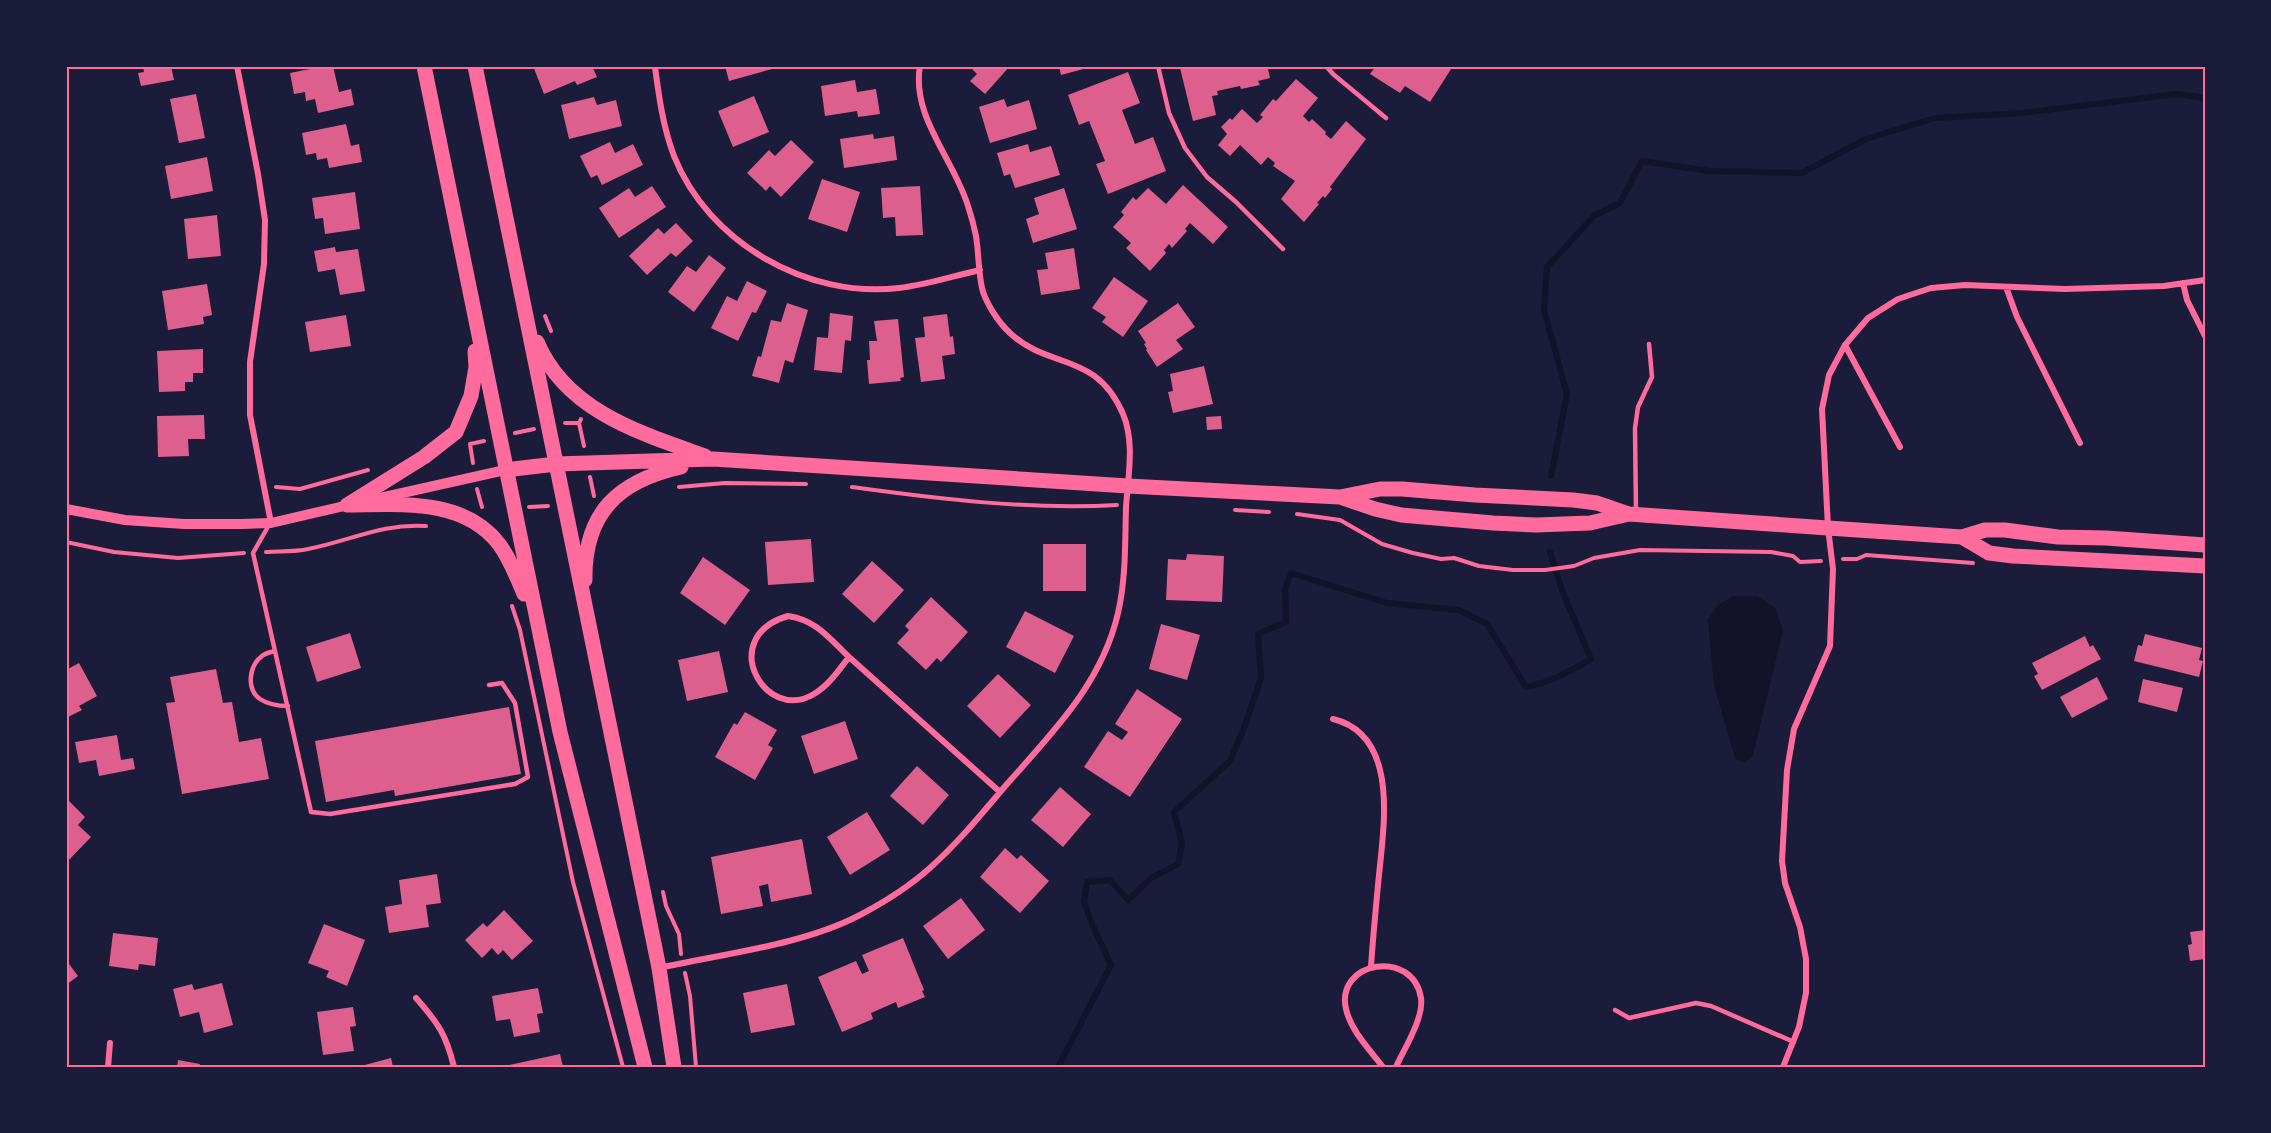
<svg xmlns="http://www.w3.org/2000/svg" width="2271" height="1133" font-family="'Varela Round',sans-serif">
<style>
.water{fill:#12122b}
.lines{fill:none;stroke-linecap:round;stroke-linejoin:round}
.stream{stroke:#12122b;stroke-width:6}
.building{fill:#dd5f8e}
.path{stroke:#ff6b9d;stroke-width:4}
.service{stroke:#ff6b9d;stroke-width:4.5}
.minor{stroke:#ff6b9d;stroke-width:6}
.tertiary{stroke:#ff6b9d;stroke-width:10}
.primary{stroke:#ff6b9d;stroke-width:15}
.neatline{fill:none;stroke:#ff6b9d;stroke-width:2}
</style>
<rect width="100%" height="100%" fill="#1b1b3a"/>
<path class="water" d="M1733,596H1757L1775,608L1783,630L1753,755L1744,763L1735,758L1714,686L1708,619L1718,605Z"/>
<g class="lines">
<path class="stream" d="M1551,476L1567,394L1544,310L1547,267L1594,216L1620,203L1642,161L1709,171L1802,173L1866,139L1935,118L2022,113L2177,94L2205,98
M1058,1067L1111,965L1092,924L1084,902L1087,882L1110,880L1128,900L1151,878L1178,864L1182,844L1174,812L1230,761L1244,728L1261,678L1258,634L1286,622L1285,589L1291,573L1387,603L1459,610L1487,624L1526,687C1550,683 1570,671 1591,659L1563,593L1550,552"/>
</g>
<path class="building" d="M143,66H171L174,80L141,86L138,73L144,72Z
M325,66H333L339,92L351,89L354,105L318,113L315,99L306,101L305,92L294,94L290,73Z
M533,66H592L597,77L577,85L575,81L544,94Z
M725,66H771L772,69L729,81Z
M969,66H1010L985,94L970,81L977,74Z
M1059,66H1091V67L1061,75Z
M1190,66H1278V67L1268,69L1270,78L1258,81L1260,85L1241,89L1240,86L1217,91L1218,95L1212,96L1216,115L1193,121L1180,68Z
M1376,66H1453L1430,102L1405,86L1400,93L1370,74Z
M1128,72L1140,103L1122,110L1135,144L1153,137L1166,171L1108,194L1096,164L1105,161L1089,121L1079,125L1068,95Z
M1296,79L1318,98L1303,116L1309,122L1312,119L1326,132L1325,134L1331,139L1346,121L1366,139L1330,187L1332,189L1325,198L1323,196L1317,203L1319,204L1304,222L1281,199L1295,181L1273,166L1275,163L1268,157L1261,165L1240,145L1230,156L1218,145L1227,134L1221,127L1230,118L1232,120L1242,109L1257,123L1263,117L1260,115L1273,99L1276,101Z
M855,80L857,92L876,89L880,114L858,117L857,111L825,116L821,86Z
M196,94L205,138L179,143L170,99Z
M754,96L769,132L733,147L718,111Z
M594,97L597,105L616,100L622,126L569,139L561,105Z
M1004,99L1007,107L1029,100L1037,129L990,143L979,107Z
M346,124L351,146L359,144L362,162L329,168L327,158L317,160L316,153L306,155L302,133Z
M873,134L874,139L894,136L897,160L844,168L840,139Z
M791,140L814,162L781,197L770,186L766,191L747,173L769,150L775,156Z
M610,142L615,153L633,144L643,165L602,185L597,175L591,178L580,156Z
M1028,144L1030,152L1051,146L1060,175L1015,188L1010,174L1004,176L997,153Z
M207,157L213,191L171,199L165,166Z
M822,179L860,192L847,232L808,219Z
M1183,185L1228,227L1213,244L1190,223L1185,229L1187,231L1172,248L1169,244L1164,250L1166,253L1150,271L1126,248L1131,243L1113,227L1124,215L1121,212L1133,197L1136,200L1148,188L1166,204Z
M652,186L666,207L619,238L599,208L629,188L635,197Z
M920,186L923,235L896,236L895,217L883,218L881,188Z
M1064,188L1077,229L1033,243L1026,219L1039,214L1034,198Z
M355,192L360,229L325,234L323,218L315,219L312,198Z
M217,215L221,256L188,259L184,219Z
M676,223L693,241L676,257L671,253L647,275L629,256L658,228L664,234Z
M335,247L336,252L358,249L365,291L340,295L335,269L318,272L314,251Z
M1074,248L1080,289L1041,295L1037,270L1048,269L1045,253Z
M709,255L726,268L694,312L668,292L687,266L696,272Z
M1114,277L1148,301L1123,337L1102,322L1106,317L1092,308Z
M747,281L767,291L756,313L752,312L738,341L711,328L727,296L737,301Z
M207,284L212,315L203,317L204,324L168,330L162,291Z
M787,303L808,310L793,363L785,360L779,383L752,376L758,356L761,357L771,320L781,322Z
M1178,303L1195,327L1176,340L1183,349L1157,367L1146,350L1147,349L1144,344L1146,343L1138,331Z
M830,313L853,316L851,341L845,340L842,373L814,370L817,337L828,338Z
M947,314L950,337L953,336L955,354L942,356L945,379L921,382L915,338L925,337L923,317Z
M346,315L351,346L310,352L305,322Z
M898,319L904,377L900,378L901,381L869,384L867,360H870L869,341H877L874,321Z
M203,349V373H193V382H185V391L159,392L157,351Z
M1204,366L1213,404L1173,413L1168,392L1173,391L1170,374Z
M204,415L205,439H188L189,456L158,457L157,416Z
M1221,416L1222,429L1207,430L1206,417Z
M811,539L814,582L768,585L765,542Z
M1043,544H1086V591H1043Z
M1187,554L1224,556L1222,602L1166,600L1168,559L1186,560Z
M703,557L750,590L725,625L680,593Z
M872,561L904,590L874,623L842,594Z
M931,597L968,632L941,662L937,658L926,670L897,643L909,630L905,626Z
M1025,611L1074,636L1055,673L1006,647Z
M1161,624L1200,635L1187,680L1149,669Z
M350,633L361,668L317,682L306,647Z
M2145,634L2202,648L2199,660L2203,661L2199,677L2134,661L2138,645L2142,646Z
M2085,636L2090,647L2093,645L2101,659L2042,690L2034,676L2038,674L2032,663Z
M719,651L728,692L687,701L678,660Z
M79,663L97,696L79,706L82,710L66,718V670Z
M216,669L223,703L232,702L239,742L261,738L269,779L182,794L166,703L175,702L170,677Z
M998,674L1031,705L1000,738L967,706Z
M2097,677L2108,699L2072,718L2060,697Z
M2143,679L2183,688L2177,712L2138,702Z
M1137,689L1182,719L1130,797L1084,767L1108,731L1122,740L1128,732L1115,724Z
M509,707L521,774L395,796L394,790L326,802L315,741Z
M745,712L777,730L768,745L773,748L755,780L715,757L734,723L737,725Z
M845,721L858,759L814,774L801,736Z
M117,735L121,760L133,758L135,769L99,776L96,760L79,763L75,742Z
M917,766L949,795L923,825L890,796Z
M1060,787L1091,814L1063,847L1031,820Z
M66,798L85,817L78,825L91,837L66,863Z
M867,812L890,850L850,875L827,837Z
M802,839L812,894L771,902L768,884L759,886L763,906L721,914L711,857Z
M1005,848L1017,859L1021,855L1049,881L1020,913L980,877Z
M437,874L441,903L426,905L429,927L389,933L385,907L402,904L399,880Z
M961,898L985,930L948,959L923,926Z
M504,910L533,941L512,960L503,950L498,955L492,948L482,958L465,940L483,923L487,927Z
M324,924L365,940L347,986L326,977L329,971L308,963Z
M2205,930V959L2190,961L2188,945L2192,944L2190,932Z
M113,933L158,938L155,966L139,964L138,970L109,966Z
M903,938L924,990L922,991L925,997L898,1008L896,1002L871,1013L873,1019L842,1032L818,977L856,961L862,974L869,971L862,955Z
M66,960L78,976L66,985Z
M222,983L233,1025L204,1033L199,1012L180,1017L173,989L192,984L194,990Z
M787,984L795,1025L751,1033L743,993Z
M538,988L543,1013L537,1014L540,1032L514,1037L510,1019L496,1021L492,996Z
M353,1007L356,1026L350,1027L354,1051L323,1055L317,1012Z
M560,1054L563,1067H504V1066Z
M391,1058L393,1067H361V1066Z
M178,1060L200,1064L199,1067H177Z"/>
<g class="lines">
<path class="path" d="M545,316L551,331
M581,419L579,423L584,446
M565,423H579
M515,433L534,429
M473,463L470,444L484,441
M590,477L594,496
M276,487L300,489L368,470
M679,487L725,483L806,484
M852,487C939,499 1029,510 1117,505
M477,489L482,507
M529,507L548,506
M1235,510L1269,512
M1297,514L1340,520L1382,544L1413,553L1441,559L1454,558L1479,566L1513,570H1545L1574,566L1594,558L1640,550L1771,552L1793,556L1800,562L1821,561
M66,542L114,552L178,558L244,553
M266,552C280,551 295,552 308,549C350,541 382,523 426,526
M1843,559H1857L1866,555L1973,563
M512,606L520,630L573,882L623,1067
M663,892L666,906L679,934L681,954
M685,973L690,996L696,1067"/>
<path class="service" d="M1158,66L1169,113L1185,148L1207,177L1236,202L1283,249
M1326,66L1333,74L1386,118
M1636,512L1635,428L1638,407L1652,377L1649,344
M269,525L253,553L311,812L330,814L515,784L528,777L515,703L502,683L489,685
M275,651C271,652 265,653 262,656C249,666 246,689 260,699C269,705 279,706 288,706
M1615,1010L1629,1018L1696,1003L1711,1006L1794,1042"/>
<path class="minor" d="M237,66L258,174L265,220L264,264L250,362V415L271,523
M655,67C659,97 663,127 674,156C708,242 807,299 899,288C926,285 953,276 980,270
M2183,283L2187,300L2205,336
M2006,287L2017,317L2080,443
M1845,345L1900,447
M788,616C816,620 829,638 849,657C839,670 829,685 814,694C765,724 716,637 788,616Z
M849,657L1000,792
M1333,719C1399,735 1384,825 1379,875C1376,906 1373,936 1371,967
M659,968C722,954 802,945 858,916C883,903 910,886 931,867C959,842 983,812 1007,784C1053,732 1102,683 1118,613C1126,579 1125,542 1126,507C1128,477 1135,442 1123,414C1096,351 1049,370 1010,333C999,323 988,306 983,292C978,274 979,254 976,236C974,226 971,215 968,206C954,159 911,117 920,66
M416,998C438,1023 446,1034 454,1067
M108,1067L110,1043
M1383,1067C1370,1050 1351,1031 1346,1009C1335,961 1413,948 1421,998C1424,1018 1404,1049 1396,1067
M1783,1067L1799,1027L1806,993V959L1800,927L1785,883L1782,861L1787,770L1794,729L1830,646L1833,569L1828,528L1822,409L1829,375L1845,345L1868,318L1898,299L1931,288L1965,285L2065,289L2164,286L2205,280"/>
<path class="tertiary" d="M371,500L505,470
M66,509L125,520L184,524H242L271,523L353,504"/>
<path class="primary" d="M424,66L560,732L645,1067
M475,66L659,968L674,1067
M537,342C566,411 640,433 705,456
M505,470L556,464L713,459L1128,486L1340,497L1380,489H1402L1475,495L1573,500L1597,503L1629,514L1828,528L1962,537L1985,530H2005L2058,537L2106,538L2205,545
M1340,497L1375,509L1401,515L1493,523L1536,525L1590,523L1629,514
M347,505L424,457L456,432L471,396L476,367L475,351
M347,505C398,505 463,497 499,544C510,559 517,577 524,594
M1962,537L1989,553L2013,556L2205,566
M585,580C584,513 618,481 681,467"/>
</g>
<rect width="2271" height="1133" fill="none" stroke="#1b1b3a" stroke-width="135"/>
<rect x="68" y="68" width="2136" height="998" class="neatline"/>
</svg>
